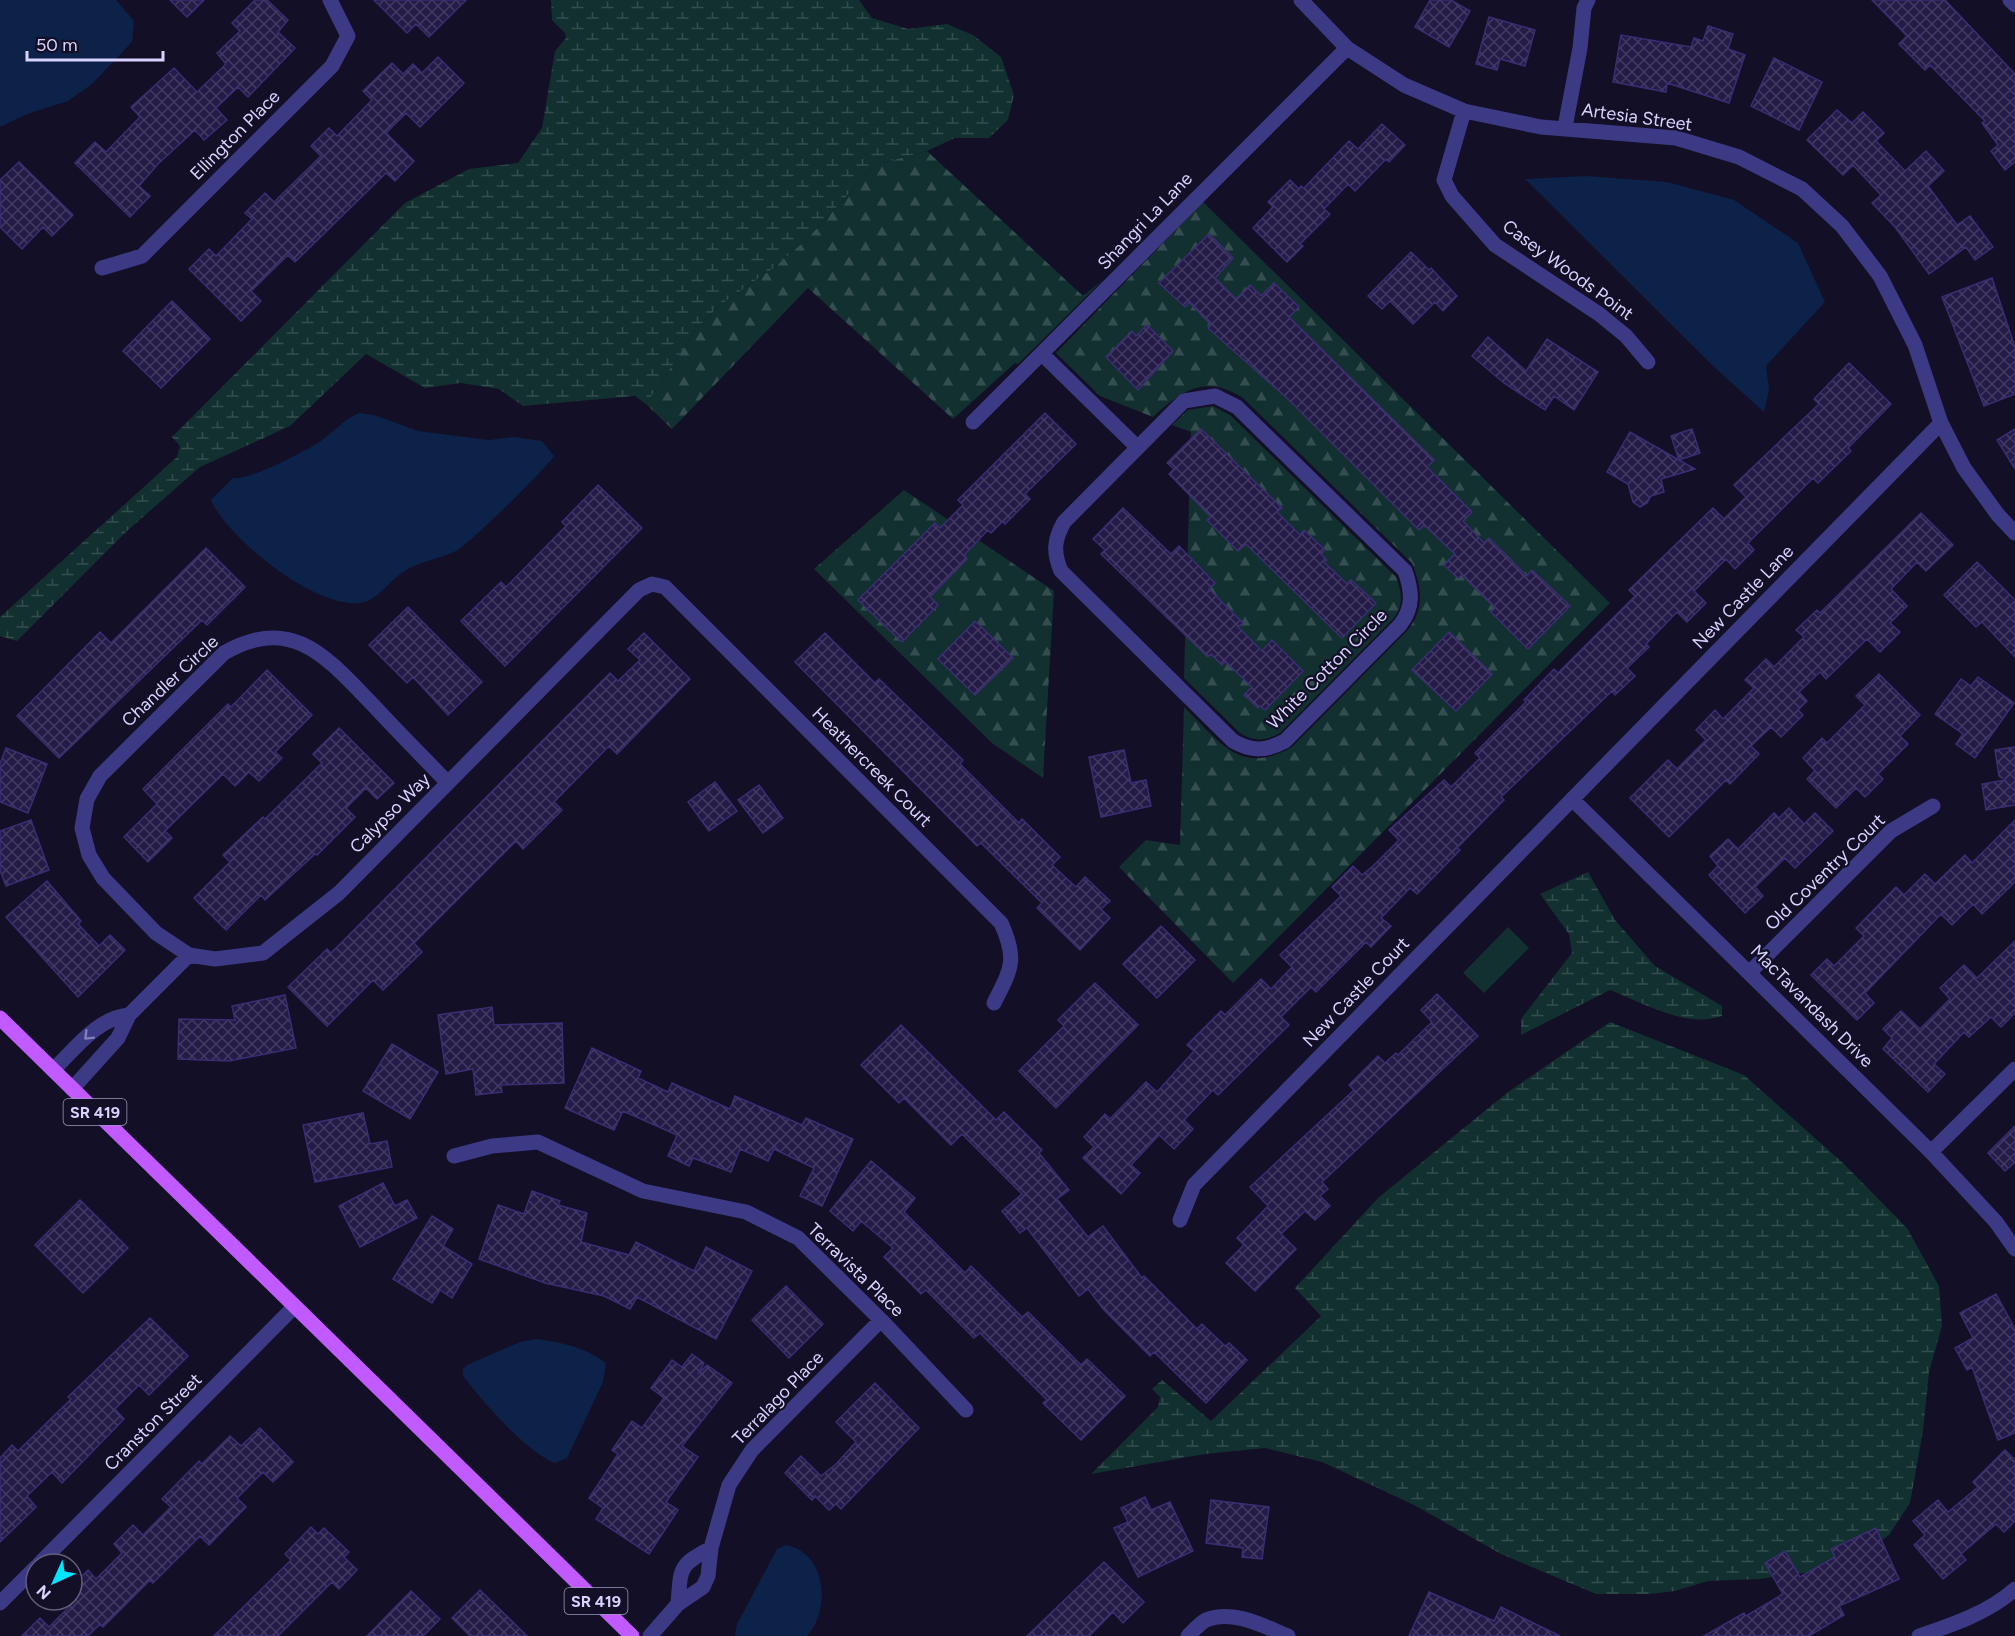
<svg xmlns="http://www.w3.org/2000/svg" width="2015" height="1636" font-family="Figtree,sans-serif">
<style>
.forest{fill:url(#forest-firs)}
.wetland{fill:url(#wetland-marsh)}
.garden{fill:#12302f}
.water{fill:#0c2248}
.building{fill:url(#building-cross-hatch);stroke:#3b2d73;stroke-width:1.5}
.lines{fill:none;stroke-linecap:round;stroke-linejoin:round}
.minor{stroke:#3d3a85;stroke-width:15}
.major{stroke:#c25bff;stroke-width:15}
.oneway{stroke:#837fbc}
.labels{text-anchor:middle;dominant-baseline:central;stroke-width:4.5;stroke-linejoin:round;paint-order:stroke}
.shield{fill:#130f26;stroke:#9e99be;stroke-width:1.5}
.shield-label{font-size:16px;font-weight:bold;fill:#d9d4ff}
.street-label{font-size:18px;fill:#d9d4ff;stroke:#130f26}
</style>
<defs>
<pattern id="forest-firs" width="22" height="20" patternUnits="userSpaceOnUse" patternTransform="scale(1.5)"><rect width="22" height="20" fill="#12302f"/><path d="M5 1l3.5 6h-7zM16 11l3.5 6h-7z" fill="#344d4e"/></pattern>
<pattern id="wetland-marsh" width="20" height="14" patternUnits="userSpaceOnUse" patternTransform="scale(1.5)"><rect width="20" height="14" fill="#12302f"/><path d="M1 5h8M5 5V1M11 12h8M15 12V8" fill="none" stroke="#344d4e"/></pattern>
<pattern id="building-cross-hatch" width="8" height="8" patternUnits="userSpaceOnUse" patternTransform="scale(1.5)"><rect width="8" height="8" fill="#241b47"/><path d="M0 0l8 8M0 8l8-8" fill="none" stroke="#433b63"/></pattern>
</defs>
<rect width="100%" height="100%" fill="#130f26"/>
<path class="forest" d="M927,151L1083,296L1103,280L1018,364L1015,363L953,419L808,288L672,429L646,404L698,327L720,305L772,269L807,239L875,165Z
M1203,202L1610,603L1233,983L1119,867L1146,840L1180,845L1184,707C1219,741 1240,777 1292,747L1407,631C1425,609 1422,588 1412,563L1243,398C1206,374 1182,390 1153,417L1100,396L1056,353Z
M1213,406L1230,415L1396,577C1402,593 1404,605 1393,619L1280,733C1265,741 1254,742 1240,733L1184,678L1191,432L1172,425L1188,410Z
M904,490L1054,591L1043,778L992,743L814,569Z"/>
<path class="wetland" d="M551,0H859L872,18L908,29L947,24L973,35L1001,57L1014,95L1008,120L989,138H955L927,151L875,165L807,239L772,269L720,305L698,327L646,404L635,396L523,406L499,389L461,383L425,388L366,354L290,426L200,467L127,531L17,641L0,636V617L177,457L180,446L172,437L405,203L469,169L518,163L542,128L555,51L566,38L565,33L552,20Z
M1588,872L1615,920L1655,966L1722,1006V1016C1686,1029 1644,1003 1610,990L1521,1035V1019L1572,953L1569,934L1540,894Z
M1610,1022L1744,1075L1843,1163L1907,1228L1939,1286L1942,1326L1929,1372L1923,1431L1910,1503L1889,1535L1846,1567L1759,1579L1708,1581L1675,1591L1650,1594H1596L1501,1554L1414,1505L1322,1462L1265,1448L1205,1454L1091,1474L1158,1407L1160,1397L1152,1389L1162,1380L1211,1421L1321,1316L1295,1288L1378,1198L1508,1092Z"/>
<path class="garden" d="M1508,927L1529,948L1484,993L1463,973Z"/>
<path class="water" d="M0,0H116L134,21L132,42L92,84L68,101L27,114L0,127Z
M1587,176L1667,182L1734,200L1798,243L1825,302L1766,366L1769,390L1764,412L1713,366L1525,179Z
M359,413L374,415L418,431L489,440L514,437L542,441L554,456C548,467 467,546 456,551C440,559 420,561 405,571C391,579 380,597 365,602C320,614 227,538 211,500L233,478C251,480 301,453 318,443C333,433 342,420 359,413Z
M536,1339C561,1342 585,1347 606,1363L603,1382L567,1458L555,1463C526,1452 482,1401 463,1376V1369L467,1365L520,1342Z
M786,1545C827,1553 831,1610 807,1636H735L737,1624L777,1549Z"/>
<path class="building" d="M170,0H204L187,17Z
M255,0H267L288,20L278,32L295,48L248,97L238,87L216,108L227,120L204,140L195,130L158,164L139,186L150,196L130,217L75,163L95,142L106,152L140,117L131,107L174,68L197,92L226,64L217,53L240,31L232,23Z
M374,0H466L429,37L416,24L407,33Z
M1430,0H1451L1470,11L1449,47L1415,27Z
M1872,0H1945L2015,74V162L2005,170L1991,151L1998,145L1982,123L1985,121L1930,65L1925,70L1899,44L1907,36Z
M1489,17L1535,30L1525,66L1500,59L1497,70L1476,64Z
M1708,26L1733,34L1728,49L1745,55L1729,103L1667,83L1666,92L1613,82L1621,35L1691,47L1694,38L1703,41Z
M438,57L464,83L420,127L406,113L386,133L414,161L395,181L386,173L295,262L288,255L251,291L261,301L241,321L189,269L209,249L216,256L252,219L245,213L265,193L274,202L321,156L311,146L329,128L337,136L372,100L363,91L392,63L403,74L413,64L422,73Z
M1774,58L1822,82L1799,130L1751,106Z
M1837,110L1852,123L1863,112L1884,133L1876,141L1905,171L1926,151L1944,171L1928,186L1957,225L1970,216L1993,247L1975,260L1966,247L1929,274L1895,227L1872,203L1881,195L1853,165L1843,175L1807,140Z
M1382,124L1405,145L1389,162L1386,159L1355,191L1348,184L1324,209L1330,214L1300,244L1303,246L1287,262L1253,228L1273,207L1268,202L1290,180L1299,189L1301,186L1304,188L1349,141L1358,149Z
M19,162L73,215L52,236L43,227L22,249L0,227V180Z
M1209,234L1233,258L1215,278L1236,299L1250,285L1261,296L1274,283L1299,307L1289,317L1434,460L1427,467L1472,512L1463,521L1484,543L1489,538L1527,576L1532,570L1570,606L1528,649L1491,612L1495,608L1462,575L1458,578L1444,565L1455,554L1424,525L1419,530L1287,398L1208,328L1211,325L1189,302L1185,307L1159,283Z
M1411,252L1429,270L1431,268L1457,296L1443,311L1435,302L1413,324L1390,301L1382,309L1368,296Z
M1992,278L2015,347V394L1984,406L1942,297Z
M172,301L210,339L161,388L123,351Z
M1147,325L1173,351L1138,390L1106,357L1132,331L1136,336Z
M1488,337L1526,371L1547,339L1598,372L1574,410L1554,396L1545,410L1504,383L1472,356Z
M1849,363L1891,404L1848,448L1851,451L1818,483L1813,478L1748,543L1754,550L1735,569L1726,559L1694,591L1706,603L1687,622L1677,612L1646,644L1649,647L1627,668L1635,676L1615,695L1612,691L1501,797L1504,800L1457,848L1460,850L1417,894L1410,888L1381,918L1391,926L1371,947L1366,942L1316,992L1311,987L1281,1017L1289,1025L1218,1095L1213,1090L1184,1120L1193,1129L1174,1149L1159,1135L1131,1165L1140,1173L1121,1194L1083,1158L1094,1147L1084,1137L1105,1114L1110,1119L1146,1082L1157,1092L1194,1051L1187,1045L1221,1011L1225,1015L1261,979L1271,989L1292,967L1280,955L1341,896L1332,887L1353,866L1362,875L1373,866L1399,840L1389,830L1444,780L1451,787L1480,758L1475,753L1526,702L1524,700L1554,669L1558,673L1635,596L1629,590L1713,508L1724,519L1746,497L1734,485L1819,404L1814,399Z
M1045,413L1076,444L1025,494L1030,499L1005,524L1003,521L991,533L988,530L964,555L967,559L930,597L938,605L902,642L858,600L935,523L940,528L963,505L958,500Z
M1201,429L1282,508L1277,512L1300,535L1304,530L1325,550L1321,554L1327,560L1324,562L1347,584L1351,580L1376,603L1342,638L1246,544L1238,551L1207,520L1211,517L1169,474L1174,469L1167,463Z
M1692,429L1700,453L1679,460L1695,469L1661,479L1664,492L1651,496L1647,503L1640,507L1633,502L1628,484L1607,472L1630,432L1679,460L1671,436Z
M2015,429V469L1997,440Z
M598,485L642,528L505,666L461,621L501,582L506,587L566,526L562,522Z
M1123,508L1171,554L1179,546L1215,583L1209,589L1243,623L1238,627L1262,651L1272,640L1303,671L1265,710L1260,706L1258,708L1244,695L1252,687L1225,661L1222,665L1211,654L1208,657L1101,554L1105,550L1093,539Z
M1921,513L1953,545L1926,571L1917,562L1891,589L1907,606L1890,623L1900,632L1880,652L1867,639L1826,679L1820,672L1799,692L1807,701L1798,710L1803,715L1781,737L1771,727L1751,746L1759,754L1730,784L1726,780L1669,837L1630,798L1668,760L1677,769L1706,740L1696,730L1715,710L1723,719L1754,688L1745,680L1766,659L1774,667L1804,637L1796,630L1817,610L1820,613Z
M206,548L245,587L207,625L202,620L59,758L17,716L100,632L111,643Z
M1977,562L2015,600V657L1982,622L1976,627L1944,595Z
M408,607L482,682L448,715L413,677L407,683L369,645Z
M975,621L1013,658L975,695L938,659Z
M1449,632L1492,674L1456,711L1412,670Z
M644,633L690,679L617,754L609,746L554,802L562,810L523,849L516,841L414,943L422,952L383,990L373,980L327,1026L288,987L327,949L331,953L610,673L618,681L640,660L628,649Z
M825,633L875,683L879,679L963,760L960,764L1019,823L1022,819L1060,857L1052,865L1076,887L1085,877L1110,901L1101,909L1110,918L1080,950L1037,908L1042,903L981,843L977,846L795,662Z
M267,670L312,715L275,752L282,758L259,781L249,772L235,786L223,774L165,831L172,838L148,862L124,837L157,804L143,789L228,704L231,707Z
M1879,674L1920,715L1900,736L1908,744L1878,774L1883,779L1865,797L1856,788L1836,808L1807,779L1815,771L1803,758L1822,738L1827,743L1865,705L1856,696Z
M1978,677L2014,703L1975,758L1956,744L1963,734L1935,714L1961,679L1971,686Z
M339,728L394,783L377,799L366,788L346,808L355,817L317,855L315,854L265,900L261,895L226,930L194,898L230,862L223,855L263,817L265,819L322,763L313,754Z
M2015,747V805L1986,810L1982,784L2005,780L1999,776L1995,750Z
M6,748L47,764L28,813L0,802V764Z
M1124,750L1131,783L1146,780L1151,806L1101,817L1089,757Z
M715,782L737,811L709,831L688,802Z
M759,785L783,818L763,833L738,800Z
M1789,808L1804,824L1815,813L1833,831L1795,868L1785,858L1755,887L1763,896L1745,913L1709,875L1718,866L1710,856L1728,839L1738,849L1774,813L1779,818Z
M31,820L49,870L6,886L0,870V831Z
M2015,820V882L1982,914L1973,904L1952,925L1941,914L1865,993L1874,1003L1857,1020L1811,975L1827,959L1834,966L1864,936L1856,928L1896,887L1904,895L1925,874L1935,884L1965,855L1972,863Z
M47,881L81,921L78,924L99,946L110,935L125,950L78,997L6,917Z
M1161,926L1195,960L1157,998L1123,964Z
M2015,941V1013L2001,1027L1991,1017L1969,1037L1964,1032L1934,1064L1945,1074L1928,1092L1883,1049L1892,1038L1883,1029L1901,1011L1920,1029L1950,999L1940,988L1964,965L1977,978Z
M1095,983L1138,1025L1056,1108L1019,1071L1064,1026L1058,1020Z
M1437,994L1478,1036L1322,1182L1328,1189L1320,1196L1330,1206L1315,1220L1305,1211L1281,1234L1296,1249L1255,1291L1226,1263L1244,1245L1237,1238L1268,1206L1250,1187L1354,1090L1349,1085L1378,1056L1385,1063L1396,1053L1398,1055L1432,1022L1421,1010Z
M285,995L296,1048L229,1061L178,1059L179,1019L235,1020L232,1006Z
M492,1007L494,1025L562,1023L564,1083L501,1085L502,1092L476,1095L473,1069L446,1074L438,1015Z
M901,1025L996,1120L1004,1112L1042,1150L1039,1153L1069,1190L1057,1199L1088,1237L1103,1226L1142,1278L1144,1276L1197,1329L1202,1324L1225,1346L1229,1343L1247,1360L1206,1403L1154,1352L1150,1356L1104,1310L1088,1289L1079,1296L1027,1228L1020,1233L1002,1211L1022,1194L962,1134L951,1145L904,1098L899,1103L861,1065Z
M392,1044L438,1072L410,1119L363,1091Z
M592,1048L641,1071L638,1078L668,1092L672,1083L730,1109L735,1096L802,1125L806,1118L853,1139L822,1206L800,1196L814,1168L774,1149L768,1161L740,1149L731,1172L693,1158L689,1166L668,1156L677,1135L623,1111L614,1130L565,1108Z
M363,1113L370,1144L387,1141L392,1167L315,1182L303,1125Z
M2015,1126V1162L2005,1171L1988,1153Z
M871,1161L915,1198L904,1212L965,1273L971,1266L1022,1317L1028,1312L1081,1365L1087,1359L1125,1396L1081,1440L1043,1403L1047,1400L980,1333L974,1338L926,1290L921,1294L884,1257L893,1248L861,1221L853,1231L830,1211Z
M383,1183L395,1206L407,1200L417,1218L360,1247L339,1206Z
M532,1191L560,1201L558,1205L587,1213L581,1242L629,1255L636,1242L694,1271L706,1247L752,1271L716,1339L637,1297L630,1309L604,1296L545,1283L479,1259L498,1205L524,1214Z
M80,1200L128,1248L83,1293L35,1245Z
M432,1216L453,1229L443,1246L472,1264L452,1298L440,1290L432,1303L393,1279Z
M786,1286L823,1324L789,1358L752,1320Z
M1996,1294L2015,1329V1433L1998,1440L1972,1367L1967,1370L1955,1348L1973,1338L1960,1313Z
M150,1318L188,1356L149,1395L139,1385L115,1409L124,1419L62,1483L52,1472L27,1496L36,1507L0,1542V1458L12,1445L18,1451L71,1399L68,1397Z
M692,1354L704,1363L698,1374L707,1365L732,1383L682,1446L698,1457L666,1502L678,1510L649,1554L596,1519L603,1508L589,1498L618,1454L612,1450L632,1421L642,1428L664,1398L651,1388L672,1360L682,1367Z
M875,1383L919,1428L841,1509L836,1504L829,1510L815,1496L812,1500L785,1473L801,1456L821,1476L836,1464L856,1442L836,1422Z
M260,1428L293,1462L273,1482L263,1472L237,1498L246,1507L209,1545L200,1536L153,1583L150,1580L103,1627L100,1624L88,1636H22L40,1618L49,1627L72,1604V1586L88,1570L96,1579L122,1553L114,1544L133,1525L143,1535L171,1507L162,1499L199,1461L202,1464L230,1436L241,1446Z
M2005,1450L2015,1460V1521L2004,1532L1996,1524L1961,1554L1966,1560L1943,1579L1914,1545L1925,1535L1913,1521L1938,1500L1948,1512L1978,1487L1973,1482Z
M1145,1497L1151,1510L1170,1502L1193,1551L1138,1577L1114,1528L1128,1522L1121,1508Z
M1211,1500L1269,1507L1262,1559L1242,1557L1243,1548L1206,1543Z
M311,1527L318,1534L324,1528L349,1552L344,1557L357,1570L339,1589L332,1582L278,1636H214L291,1560L285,1554Z
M1876,1528L1899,1579L1839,1606L1844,1615L1809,1636H1704L1744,1613L1746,1616L1783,1594L1765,1563L1785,1551L1800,1577L1835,1557L1831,1549Z
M1104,1562L1144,1602L1123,1623L1113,1612L1089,1636H1027Z
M480,1590L527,1636H470L452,1618Z
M411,1591L440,1619L423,1636H367Z
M1429,1592L1494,1621L1501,1607L1560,1636H1409Z"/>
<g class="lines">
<path class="minor" d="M1301,0L1347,48L1404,85L1464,111L1541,127L1676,138L1739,157L1802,189L1842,226L1880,276L1915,345L1941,423L1964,468L1998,515L2015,533
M2010,0L2015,5
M1464,111L1444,180L1452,196L1495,245L1599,314L1626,336L1648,362
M1565,127L1580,48L1584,8L1588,0
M102,268L142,256L332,66L348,36L330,0
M1042,354L1136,446
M1215,396L1237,407L1405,571C1412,591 1414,607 1400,625L1285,741C1266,751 1252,752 1233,741L1061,571C1053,552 1054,540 1064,522L1184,401Z
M973,422L1347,48
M447,782C423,757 398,732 374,706C328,659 293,613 224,653L100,776L87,799L82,828L89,855L103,878L156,933L189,955L215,959L263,953L339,893L639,590L652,584L665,587L1001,923C1018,960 1011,969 994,1003
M1572,799L1931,1152L1996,1222L2015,1249
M1750,972L1891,831L1933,806
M53,1070C75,1049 97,1018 129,1015
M72,1089L118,1038L129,1015L189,955
M1931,1152L2015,1069
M454,1156L492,1146L538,1142L643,1191L746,1212L798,1238L881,1320L966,1410
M1180,1220L1194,1185L1941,423
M39,1564L294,1307
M0,1603L36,1567
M678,1604C681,1567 678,1566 711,1548
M650,1636L678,1604L703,1587L708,1576L711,1548L729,1485L752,1450L881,1320
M1188,1636C1193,1631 1200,1623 1206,1620C1233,1609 1263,1626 1288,1636
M1919,1636C1952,1625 1988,1613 2015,1589"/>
<path class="major" d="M0,1018L632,1636"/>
</g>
<defs><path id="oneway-chevron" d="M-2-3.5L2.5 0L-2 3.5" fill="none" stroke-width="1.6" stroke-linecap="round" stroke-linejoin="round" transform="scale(1.5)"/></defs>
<use class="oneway" href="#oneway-chevron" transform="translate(88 1036) rotate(135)"/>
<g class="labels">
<g class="shield">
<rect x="63.5" y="1099" width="63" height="26" rx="4.5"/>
<rect x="564.5" y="1588" width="63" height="26" rx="4.5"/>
</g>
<g class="shield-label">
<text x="95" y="1112">SR 419</text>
<text x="596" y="1601">SR 419</text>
</g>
<g class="street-label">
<text transform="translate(1637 117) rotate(8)">Artesia Street</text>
<text transform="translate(235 135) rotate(-45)">Ellington Place</text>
<text transform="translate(1145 221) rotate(-46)">Shangri La Lane</text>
<text transform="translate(1568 270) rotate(36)">Casey Woods Point</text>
<text transform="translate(1743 597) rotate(-46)">New Castle Lane</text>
<text transform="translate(1327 669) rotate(-45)">White Cotton Circle</text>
<text transform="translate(170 681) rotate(-43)">Chandler Circle</text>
<text transform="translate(872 767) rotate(45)">Heathercreek Court</text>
<text transform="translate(390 813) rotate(-45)">Calypso Way</text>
<text transform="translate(1825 872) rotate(-44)">Old Coventry Court</text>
<text transform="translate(1356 992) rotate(-46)">New Castle Court</text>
<text transform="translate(1812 1006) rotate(45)">MacTavandash Drive</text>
<text transform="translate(856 1270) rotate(44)">Terravista Place</text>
<text transform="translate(778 1398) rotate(-46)">Terralago Place</text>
<text transform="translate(153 1422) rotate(-45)">Cranston Street</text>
</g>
</g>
<g transform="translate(54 1582) rotate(225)"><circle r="28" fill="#130f26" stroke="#625e7d" stroke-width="1.5"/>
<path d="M0-4.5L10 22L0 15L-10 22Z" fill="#00e5ff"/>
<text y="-9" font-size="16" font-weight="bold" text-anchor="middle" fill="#d9d4ff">N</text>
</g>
<path d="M27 51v9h136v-9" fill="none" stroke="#d9d4ff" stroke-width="3"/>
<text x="36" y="51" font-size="18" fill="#d9d4ff" stroke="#130f26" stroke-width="4.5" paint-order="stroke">50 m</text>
</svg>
